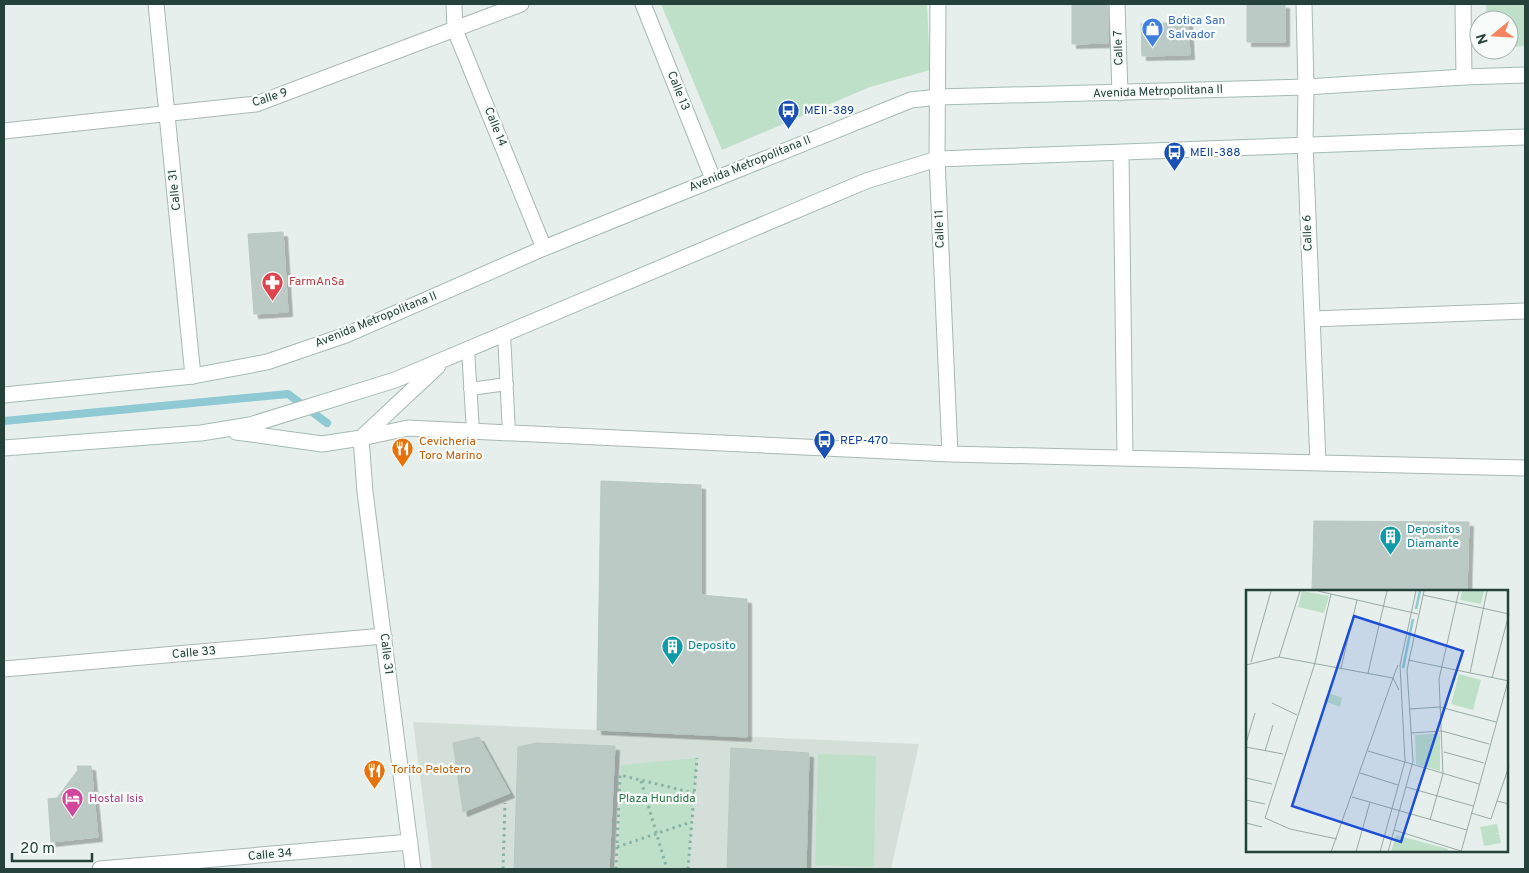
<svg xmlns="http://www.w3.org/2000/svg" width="1529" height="873" font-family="Overpass,sans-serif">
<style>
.built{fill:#d4dfda}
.green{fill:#bfe0c8}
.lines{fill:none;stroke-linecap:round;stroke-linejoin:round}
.stream{stroke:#8ec9d4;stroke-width:8}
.building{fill:#bbcac4;stroke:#b8c9c2;filter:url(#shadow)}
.service-casing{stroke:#a8b8b2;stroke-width:14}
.minor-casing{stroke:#a8b8b2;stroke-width:17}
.secondary-casing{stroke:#a4bbb3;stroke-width:17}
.path{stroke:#86b3a5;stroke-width:3;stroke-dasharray:2.5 4;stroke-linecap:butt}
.service{stroke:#fff;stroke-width:12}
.minor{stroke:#fff;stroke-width:15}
.secondary{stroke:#fff;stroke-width:15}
.labels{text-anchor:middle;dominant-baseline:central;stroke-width:4.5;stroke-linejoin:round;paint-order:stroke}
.shop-label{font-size:12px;fill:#366cbe;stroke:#f7fbf9;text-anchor:start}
.street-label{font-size:12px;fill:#24423a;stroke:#f7fbf9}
.transit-label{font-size:12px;fill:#164399;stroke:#f7fbf9;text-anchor:start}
.health-label{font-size:12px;fill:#be3a42;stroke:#f7fbf9;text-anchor:start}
.food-label{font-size:12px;fill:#c56008;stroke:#f7fbf9;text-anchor:start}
.culture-label{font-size:12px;fill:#0d838f;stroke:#f7fbf9;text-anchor:start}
.hotel-label{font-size:12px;fill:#b23c85;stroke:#f7fbf9;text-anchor:start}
.park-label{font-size:12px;fill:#2d7a4b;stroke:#f7fbf9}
.inset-river{fill:none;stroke:#8ec9d4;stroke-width:2.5}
.inset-road{fill:none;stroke:#98aaa4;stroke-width:1}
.view{fill:#1d4ed8;fill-opacity:0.15;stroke:#1d4ed8;stroke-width:2.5}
.inset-edge{fill:none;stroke:#24423a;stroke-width:2.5}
</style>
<defs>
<filter id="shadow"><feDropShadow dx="4.5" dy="4.5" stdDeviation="0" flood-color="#0004"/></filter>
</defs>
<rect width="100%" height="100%" fill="#e6efeb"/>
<path class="built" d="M413,722L919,744L891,869H432Z"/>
<path class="green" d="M661,4H927L930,70L870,87L722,150Z
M1486,4H1525V46L1509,47V20H1487Z
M818,754L876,756L874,867L815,865Z
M697,758L688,869H618L621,765Z"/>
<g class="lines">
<path class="stream" d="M4,421L288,394L327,423"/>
</g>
<path class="building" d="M1072,4H1108V43L1072,44Z
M1247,4H1285V42H1247Z
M1188,22L1190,55L1142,56L1141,24Z
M283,232L288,312L254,314L248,234Z
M601,481L701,485V595L747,599V737L597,730Z
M1314,521L1469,522L1467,591L1312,589Z
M479,737L510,793L463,812L453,743Z
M536,743L615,746L609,869H514L518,747Z
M731,748L809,753L806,869H727Z
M77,766H91L98,837L51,842L48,799L57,798L78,770Z"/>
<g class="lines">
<defs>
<path id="service" d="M504,334L509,433
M468,349L473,431
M470,389L507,384"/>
<path id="minor" d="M156,4L193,376
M454,4L455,30L544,248
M643,4L713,179
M938,4L937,159L950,454
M1117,4L1120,93
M1304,4L1306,87L1305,144L1318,463
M1463,4L1464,77
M4,131L256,104L521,4
M1121,153L1125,458
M1312,319L1525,311
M4,669L384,636
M100,869L410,842
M413,869L365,492L361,438L408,428L950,454L1525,468"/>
<path id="secondary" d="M4,395L193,376L267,362L346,335L544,248L911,100L938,97L1306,87L1464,77L1525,75
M236,432L322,444L361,438L438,366
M4,448L201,433L250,425L395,380L866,181L937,159L1525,137"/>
</defs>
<use href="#service" class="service-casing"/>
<use href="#minor" class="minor-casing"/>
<use href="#secondary" class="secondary-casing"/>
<path class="path" d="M641,781L667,869
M617,847L691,822
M503,869L505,803
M616,869L620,775L694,793
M688,869L697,758"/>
<use href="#service" class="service"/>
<use href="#minor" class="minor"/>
<use href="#secondary" class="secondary"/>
</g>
<defs>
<symbol id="shop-pin" viewBox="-11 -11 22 30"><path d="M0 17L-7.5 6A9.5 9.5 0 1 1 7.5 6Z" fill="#3f7fe0" stroke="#f7fbf9"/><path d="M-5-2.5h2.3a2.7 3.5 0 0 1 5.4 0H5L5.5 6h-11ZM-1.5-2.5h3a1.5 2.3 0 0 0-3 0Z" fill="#fff"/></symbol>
<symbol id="bus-pin" viewBox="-11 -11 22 30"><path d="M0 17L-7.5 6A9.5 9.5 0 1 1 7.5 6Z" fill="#1a4fb4" stroke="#f7fbf9"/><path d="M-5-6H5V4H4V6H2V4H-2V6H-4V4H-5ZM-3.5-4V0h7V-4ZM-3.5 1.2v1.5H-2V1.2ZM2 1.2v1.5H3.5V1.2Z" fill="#fff"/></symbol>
<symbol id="pharmacy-pin" viewBox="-11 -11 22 30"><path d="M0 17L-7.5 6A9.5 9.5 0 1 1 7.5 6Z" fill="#e0444e" stroke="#f7fbf9"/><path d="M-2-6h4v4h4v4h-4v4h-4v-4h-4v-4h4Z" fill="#fff"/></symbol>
<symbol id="restaurant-pin" viewBox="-11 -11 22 30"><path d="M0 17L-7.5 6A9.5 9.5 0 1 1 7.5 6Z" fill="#e8710a" stroke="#f7fbf9"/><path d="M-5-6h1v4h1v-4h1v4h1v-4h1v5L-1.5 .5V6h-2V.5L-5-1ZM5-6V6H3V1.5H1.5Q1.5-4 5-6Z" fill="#fff"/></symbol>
<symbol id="building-pin" viewBox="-11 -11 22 30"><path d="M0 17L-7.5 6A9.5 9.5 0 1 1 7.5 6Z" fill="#0f9aa8" stroke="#f7fbf9"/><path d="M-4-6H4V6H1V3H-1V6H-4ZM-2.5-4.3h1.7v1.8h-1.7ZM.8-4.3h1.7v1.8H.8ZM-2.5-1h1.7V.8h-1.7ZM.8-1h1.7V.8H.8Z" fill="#fff"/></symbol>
<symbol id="hotel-pin" viewBox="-11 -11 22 30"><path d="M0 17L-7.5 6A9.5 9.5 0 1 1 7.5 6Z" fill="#d1479c" stroke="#f7fbf9"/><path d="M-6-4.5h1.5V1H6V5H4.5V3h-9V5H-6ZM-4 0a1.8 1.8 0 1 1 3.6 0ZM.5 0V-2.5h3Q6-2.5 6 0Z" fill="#fff"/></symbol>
</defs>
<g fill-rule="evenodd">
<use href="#shop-pin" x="1140" y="16" width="25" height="34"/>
<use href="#bus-pin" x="776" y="98" width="25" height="34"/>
<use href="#bus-pin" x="1162" y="140" width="25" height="34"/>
<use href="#pharmacy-pin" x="260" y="270" width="25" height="34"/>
<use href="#bus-pin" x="812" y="428" width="25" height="34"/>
<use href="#restaurant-pin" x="390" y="436" width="25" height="34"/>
<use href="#building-pin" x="1378" y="524" width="25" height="34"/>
<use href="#building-pin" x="660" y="634" width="25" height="34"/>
<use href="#restaurant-pin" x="362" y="758" width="25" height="34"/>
<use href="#hotel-pin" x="60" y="786" width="25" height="34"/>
</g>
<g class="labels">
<g class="shop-label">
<text x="1168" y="21">Botica San<tspan x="1168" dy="14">Salvador</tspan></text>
</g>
<g class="street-label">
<text transform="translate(1119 48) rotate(-92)">Calle 7</text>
<text transform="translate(678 91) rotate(68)">Calle 13</text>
<text transform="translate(1158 92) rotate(-2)">Avenida Metropolitana II</text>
<text transform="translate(270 98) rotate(-18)">Calle 9</text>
<text transform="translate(495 127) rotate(68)">Calle 14</text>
<text transform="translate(750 164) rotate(-22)">Avenida Metropolitana II</text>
<text transform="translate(175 190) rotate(-96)">Calle 31</text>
<text transform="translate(940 229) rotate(-92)">Calle 11</text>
<text transform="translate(1308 233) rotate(-92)">Calle 6</text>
<text transform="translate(376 320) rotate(-22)">Avenida Metropolitana II</text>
<text transform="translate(194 653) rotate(-5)">Calle 33</text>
<text transform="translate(386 654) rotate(83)">Calle 31</text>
<text transform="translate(270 855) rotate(-5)">Calle 34</text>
</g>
<g class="transit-label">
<text x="804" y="111">MEII-389</text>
<text x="1190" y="153">MEII-388</text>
<text x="840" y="441">REP-470</text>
</g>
<g class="health-label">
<text x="289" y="282">FarmAnSa</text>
</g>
<g class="food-label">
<text x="419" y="442">Cevicheria<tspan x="419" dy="14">Toro Marino</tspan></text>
<text x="391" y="770">Torito Pelotero</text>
</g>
<g class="culture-label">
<text x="1407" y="530">Depositos<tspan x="1407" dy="14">Diamante</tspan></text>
<text x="688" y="646">Deposito</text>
</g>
<g class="hotel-label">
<text x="89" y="799">Hostal Isis</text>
</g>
<g class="park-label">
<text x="657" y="799">Plaza Hundida</text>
</g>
</g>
<g transform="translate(1246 590)">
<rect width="262" height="262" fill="#e6efeb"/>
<path d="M56,1L83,6L78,23L52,17ZM216,1H238L235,14L214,10ZM213,84L235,90L227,120L205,114ZM83,103L96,108L94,117L78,111ZM194,143V181L170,174L169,145ZM251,234L253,243L248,244H253L255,253L238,256L234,237ZM150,245L202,259L201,262H145Z" fill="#bfe0c8"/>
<path class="inset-river" d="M170,19L174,1M157,78L167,29"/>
<path class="inset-road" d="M72,1L172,24M85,4L69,73L19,228L44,239L91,249M177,5L263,24M33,67L54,1M162,70L263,91M5,72L25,1M0,75L33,67L147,88L85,262M152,75L147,88L153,100M95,78L111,10M122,83L141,1M224,83L241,1M246,88L263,24M26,113L51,125M164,119L194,117L250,132M165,143L196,141L243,154M0,153L9,123M0,157L37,164M19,161L27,135M122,161L233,194M198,162L238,173M263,176L251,211L263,214M114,183L152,195M0,188L26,194M160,197L227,216M106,207L221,240M0,210L19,214M225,223L245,229L251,211M184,230L197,184L193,89L213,1M0,233L16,237M148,240L215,261M110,262L124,212M134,262L159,171L154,75L170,1M142,262L167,171L161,80L178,1M215,262L262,91"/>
<path class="view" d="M108,26L217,61L155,252L46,216Z"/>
<rect width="262" height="262" class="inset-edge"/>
</g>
<rect width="1529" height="873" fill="none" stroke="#24423a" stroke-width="10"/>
<g transform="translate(1494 35) rotate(252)"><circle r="24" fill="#f7fbf9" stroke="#a3b1ad"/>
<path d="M0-4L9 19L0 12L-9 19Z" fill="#f4845f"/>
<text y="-8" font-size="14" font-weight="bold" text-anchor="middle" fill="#24423a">N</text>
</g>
<path d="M12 853v8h80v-8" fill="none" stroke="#24423a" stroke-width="2.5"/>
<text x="20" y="853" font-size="15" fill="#24423a" stroke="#f7fbf9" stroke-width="4" paint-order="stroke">20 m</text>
</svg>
